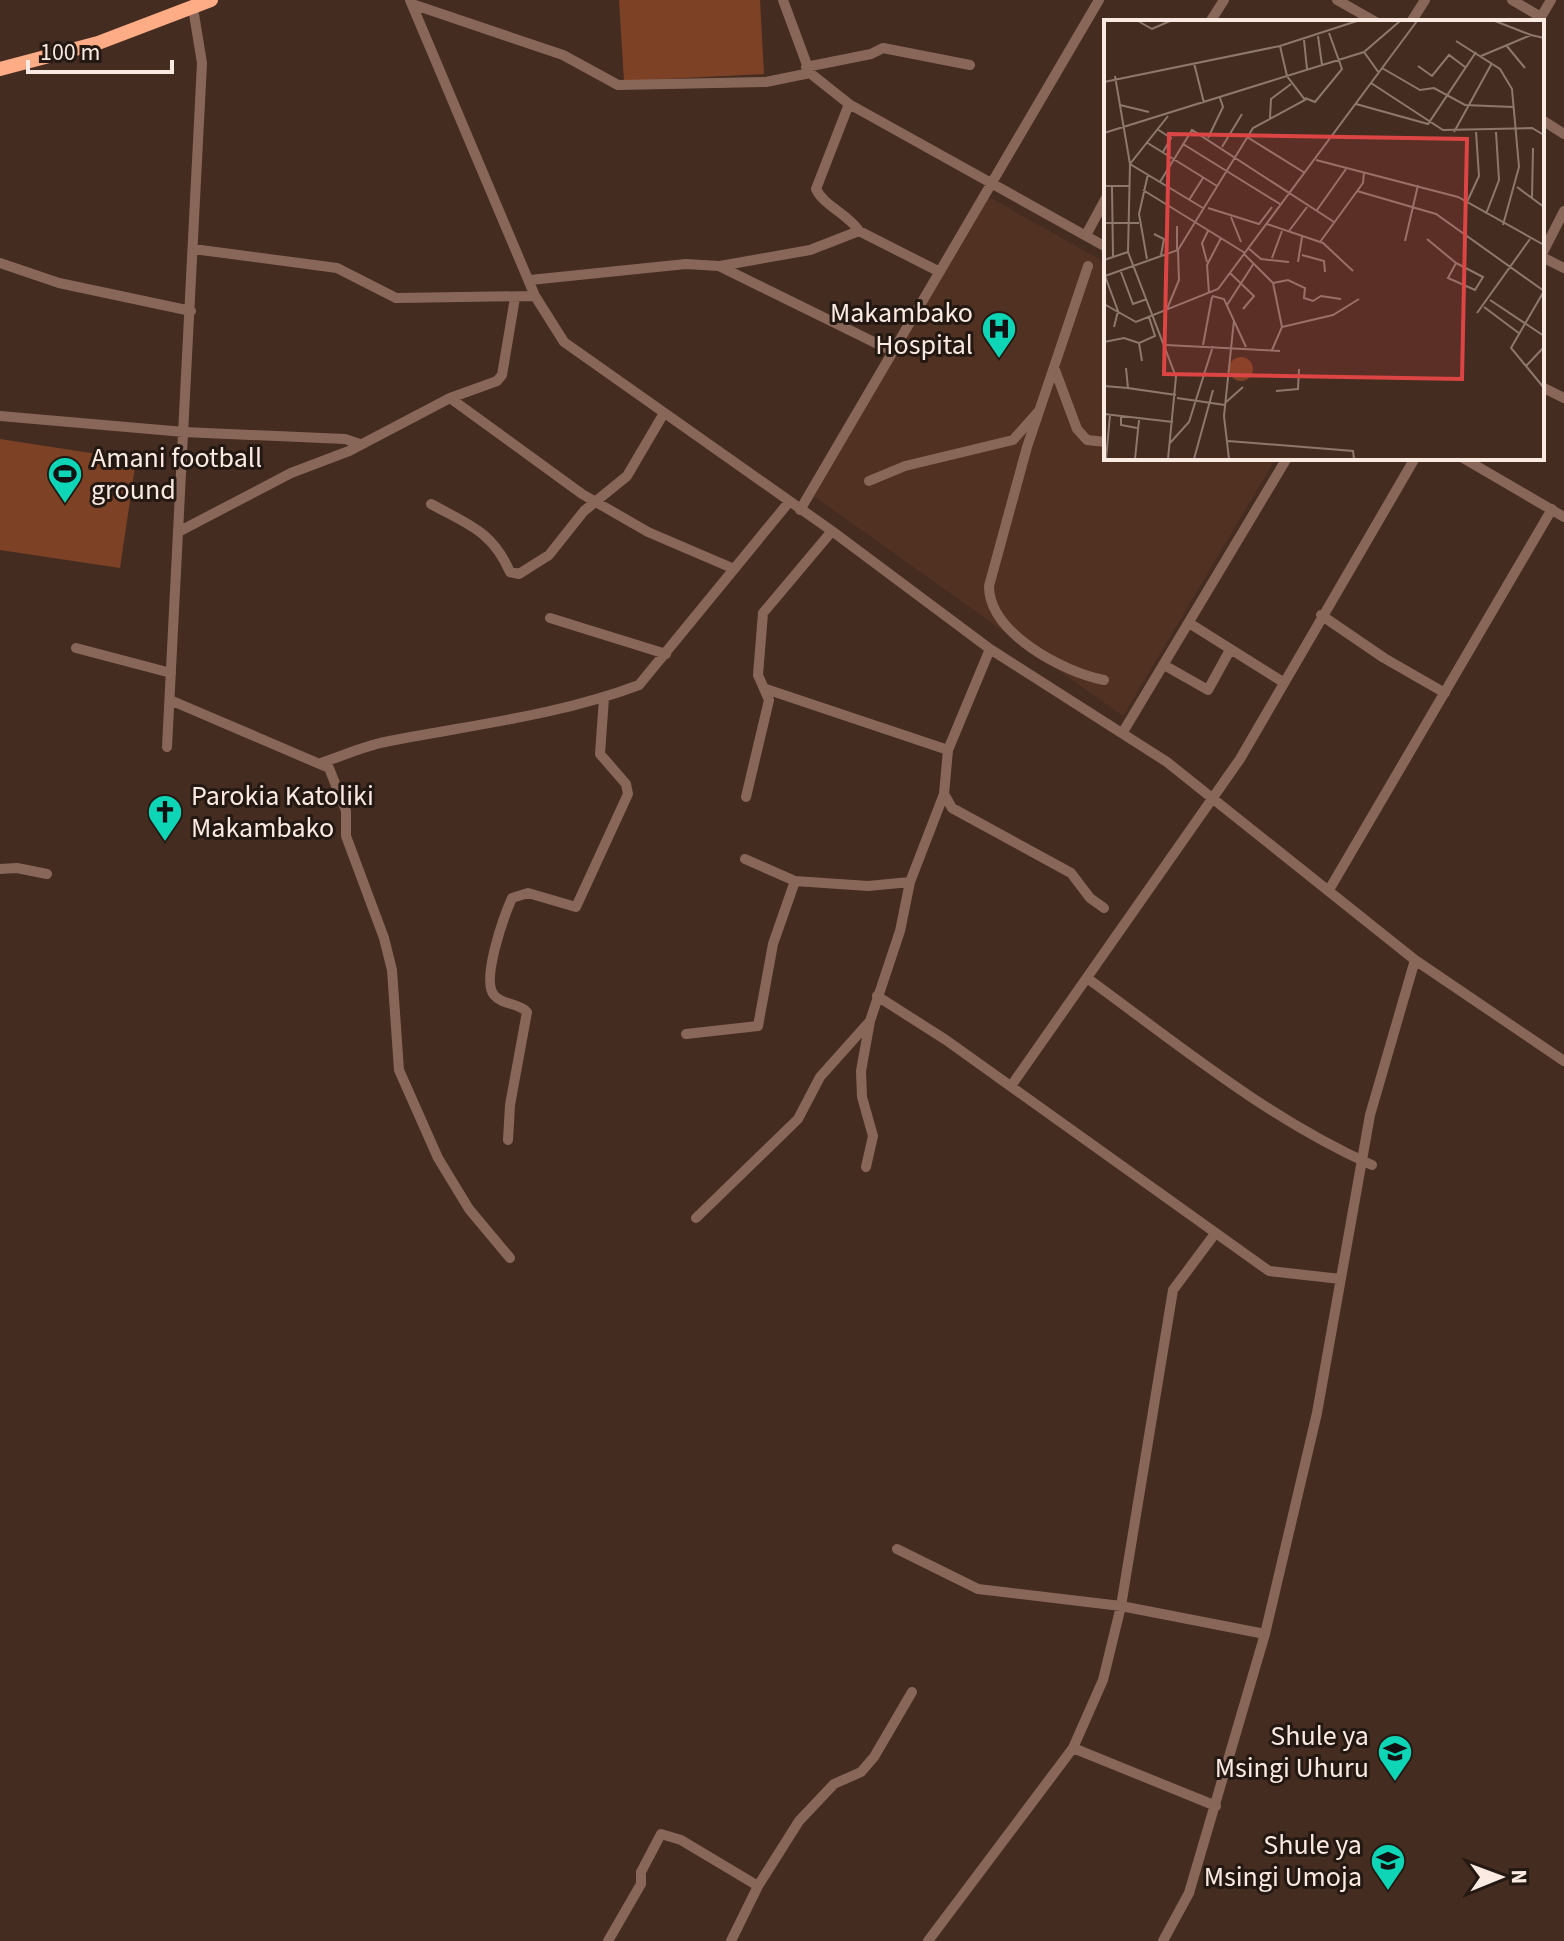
<svg xmlns="http://www.w3.org/2000/svg" width="1564" height="1941" font-family="'Source Sans 3',sans-serif">
<style>
.built{fill:#513122}
.green{fill:#7d4225}
.lines{fill:none;stroke-linecap:round;stroke-linejoin:round}
.minor{stroke:#896758;stroke-width:10}
.highway{stroke:#feac86;stroke-width:14}
.labels{text-anchor:middle;dominant-baseline:central;stroke-width:6;stroke-linejoin:round;paint-order:stroke}
.poi-label{font-size:28px;fill:#fbeae2;stroke:#231812;text-anchor:end}
.inset-road{fill:none;stroke:#8e786e;stroke-width:2}
.view{fill:#dc4544;fill-opacity:0.15;stroke:#dc4544;stroke-width:4}
.inset-edge{fill:none;stroke:#fbeae2;stroke-width:4}
</style>
<rect width="100%" height="100%" fill="#452c20"/>
<path class="built" d="M989,197L1106,263V458H1276L1123,716L812,495Z"/>
<path class="green" d="M619,0H760L764,74L624,81Z
M0,439L136,460L120,568L0,550Z"/>
<g class="lines">
<path class="minor" d="M410,0L535,296L564,342L832,531L990,649L1167,762L1415,960L1564,1061
M783,0L810,73L849,104L1106,247
M1337,0L1376,22
M1512,0L1541,17L1551,0
M412,4L563,55L618,85L766,82L810,73
M1210,22L1224,0
M1411,22L1425,0
M806,67L871,54L883,48L970,65
M849,104L816,189C824,206 848,214 859,231
M1542,120L1564,134
M1086,235L1106,198
M193,249L337,268L396,298L535,296
M1542,254L1564,211
M1542,257L1564,268
M0,263L59,283L191,311
M720,266L810,250L859,231L938,271
M1088,266L1027,447L989,586C989,633 1063,672 1104,680
M530,280L686,264L719,266L892,351
M1055,370L1077,429L1087,440L1106,442
M1542,387L1564,398
M450,398L582,494L648,532L732,568
M0,416L184,432L345,439L360,444
M1463,458L1564,517
M869,481L905,466L1013,440L1038,412
M431,504C469,525 492,531 510,572L519,574L549,555L584,511L627,476L664,413
M800,510L1099,0
M180,531L291,473L349,451L450,398L497,381L502,375L515,298
M1321,615L1384,658L1445,693
M550,618L666,654
M1189,623L1283,682
M76,648L171,673
M1164,665L1208,690L1230,650
M766,689L948,750
M170,700L329,768L346,811V836L384,938L392,970L399,1070L438,1158L469,1209L510,1258
M1123,732L1287,458
M167,747L202,63L193,8
M321,763C342,756 364,746 385,742C470,725 557,716 639,685L789,502
M944,794L952,808L1071,873L1090,898L1104,908
M746,797L769,700L758,675L763,613L832,531
M745,859L795,881L868,886L910,882
M0,869L17,868L47,874
M1329,890L1552,509
M1087,978C1179,1045 1267,1118 1372,1165
M877,996L946,1040L1269,1271L1341,1279
M686,1034L758,1026L773,944L795,881
M1011,1086L1240,759L1415,458
M508,1140L510,1105L527,1012C519,1003 502,1005 494,995C481,980 504,916 512,898L528,893L576,907L628,794L626,784L600,754L604,698
M866,1167L873,1136L862,1097L861,1071L870,1021
M696,1218L798,1119L820,1077L870,1021L900,931L910,882L944,794L948,750L990,649
M897,1549L978,1589L1121,1606L1265,1634
M1073,1748L1216,1806
M608,1941L641,1884V1872L661,1834L681,1840L758,1886
M731,1941L758,1886L799,1821L834,1784L861,1772L874,1757L912,1692
M928,1941L1073,1748L1103,1680L1121,1606L1173,1290L1214,1235
M1163,1941L1189,1893L1265,1634L1317,1413L1370,1115L1415,960"/>
<path class="highway" d="M0,69L98,43L211,0"/>
</g>
<defs>
<symbol id="hospital-pin" viewBox="-11 -11 22 30"><path d="M0 17L-7.5 6A9.5 9.5 0 1 1 7.5 6Z" fill="#0dd5b5" stroke="#231812"/><path d="M-5-5h3v3.5h4V-5h3V5h-3V1.5h-4V5h-3Z" fill="#111"/></symbol>
<symbol id="stadium-pin" viewBox="-11 -11 22 30"><path d="M0 17L-7.5 6A9.5 9.5 0 1 1 7.5 6Z" fill="#0dd5b5" stroke="#231812"/><path d="M0-5a6.5 5 0 1 0 0 10a6.5 5 0 1 0 0-10ZM-3.5-1.8h7v3.6h-7Z" fill="#111"/></symbol>
<symbol id="church-pin" viewBox="-11 -11 22 30"><path d="M0 17L-7.5 6A9.5 9.5 0 1 1 7.5 6Z" fill="#0dd5b5" stroke="#231812"/><path d="M-1.2-6h2.4v3.5h3.3v2.4h-3.3V6h-2.4V-.1h-3.3v-2.4h3.3Z" fill="#111"/></symbol>
<symbol id="school-pin" viewBox="-11 -11 22 30"><path d="M0 17L-7.5 6A9.5 9.5 0 1 1 7.5 6Z" fill="#0dd5b5" stroke="#231812"/><path d="M0-5L7-2L0 1L-7-2ZM-4 1L0 2.5L4 1V4Q0 6-4 4Z" fill="#111"/></symbol>
</defs>
<g fill-rule="evenodd">
<use href="#hospital-pin" x="979" y="309" width="40" height="54"/>
<use href="#stadium-pin" x="45" y="454" width="40" height="54"/>
<use href="#church-pin" x="145" y="792" width="40" height="54"/>
<use href="#school-pin" x="1375" y="1732" width="40" height="54"/>
<use href="#school-pin" x="1368" y="1841" width="40" height="54"/>
</g>
<g class="labels">
<g class="poi-label">
<text x="973" y="313">Makambako<tspan x="973" dy="32">Hospital</tspan></text>
<text x="91" y="458" text-anchor="start">Amani football<tspan x="91" dy="32">ground</tspan></text>
<text x="191" y="796" text-anchor="start">Parokia Katoliki<tspan x="191" dy="32">Makambako</tspan></text>
<text x="1369" y="1736">Shule ya<tspan x="1369" dy="32">Msingi Uhuru</tspan></text>
<text x="1362" y="1845">Shule ya<tspan x="1362" dy="32">Msingi Umoja</tspan></text>
</g>
</g>
<g transform="translate(1104 20)">
<rect width="440" height="440" fill="#452c20"/>
<path d="M125 349a12 12 0 1 1 24 0a12 12 0 1 1-24 0Z" fill="#7d4225"/>
<path class="inset-road" d="M34,1L48,9L66,1M391,1L427,15M214,16L218,45M200,20L203,49M352,21L396,49L408,69L415,147L399,205M402,25L421,48M260,32L275,53M377,36L427,15L440,18M90,43L100,83M314,46L328,56L345,35L361,47M278,48L316,70L330,68L361,85L409,87M11,56L26,144L24,232L72,357L64,439M0,62L176,26L253,1M267,63L339,110L428,108L440,115M201,78L211,82L238,49L225,13M252,84L324,104L372,32M16,85L45,92M64,96L26,144L99,188M166,98L167,79L187,64M53,109L67,118L59,132M350,112L388,43M0,113L260,32L296,1M143,117L201,153M104,118L119,87L116,78M42,122L113,166M79,124L176,184M118,127L138,94M212,140L354,177L440,225M56,162L88,110L230,202M0,166H25M8,166L9,236M413,167L440,187M39,170L141,233M253,171L332,194L440,271M428,178L429,128M85,180L99,158M363,182L375,156L372,112M104,188L155,204L168,187M213,190L242,149M382,194L395,160L392,112M127,197L137,222M0,203H35M163,204L219,223L249,251M185,211L203,187M50,214L60,219L57,235M323,219L352,243L344,258L371,270L379,257L352,243M301,221L314,165M216,222L259,163L260,152M144,228L157,239L185,242M73,231V206M140,234L169,263L178,307L168,330M198,235L220,241L221,252M168,238L178,211M43,239L35,194L44,154M0,240L24,232M103,242L98,223L104,211M194,242L198,217M17,252L29,284L43,279M126,253L150,276L139,289M1,256L74,230L149,108L201,80L183,56L176,26M1,256L14,291L10,307M169,263L184,260L201,268L200,278L209,281L217,276L237,279M105,273L103,245L117,218M108,276L120,279L142,327M386,280L440,316M0,284L32,302L114,269L313,1M123,285L150,243M380,287L416,314M63,289L75,260L74,230M373,293L426,219M178,307L229,295L255,279M0,322L20,318L35,323M62,325L176,331M99,325L108,277M440,327L422,346L440,368M38,341L35,323L51,316L45,297M422,346L407,328L440,271M22,348L24,368L72,375M0,366L24,368M172,371L194,369L195,349M73,378L121,385M121,383L139,367M0,394L69,402M17,396V405L33,408M124,421L249,431L250,439M66,423L85,402L109,326M2,439L6,395M31,439L35,400M90,439L109,370M125,439L120,396L130,300"/>
<path class="view" d="M65,114L363,119L358,359L60,354Z"/>
<rect width="440" height="440" class="inset-edge"/>
</g>
<g transform="translate(1500 1877) rotate(89)" stroke="#231812" stroke-width="6" paint-order="stroke">
<path d="M0-6L14 30L0 20L-14 30Z" fill="#fbeae2"/>
<text y="-12" font-size="22" font-weight="bold" text-anchor="middle" fill="#fbeae2">N</text>
</g>
<path d="M28 60v12h144v-12" fill="none" stroke="#fbeae2" stroke-width="4"/>
<text x="40" y="60" font-size="24" fill="#fbeae2" stroke="#231812" stroke-width="6" paint-order="stroke">100 m</text>
</svg>
